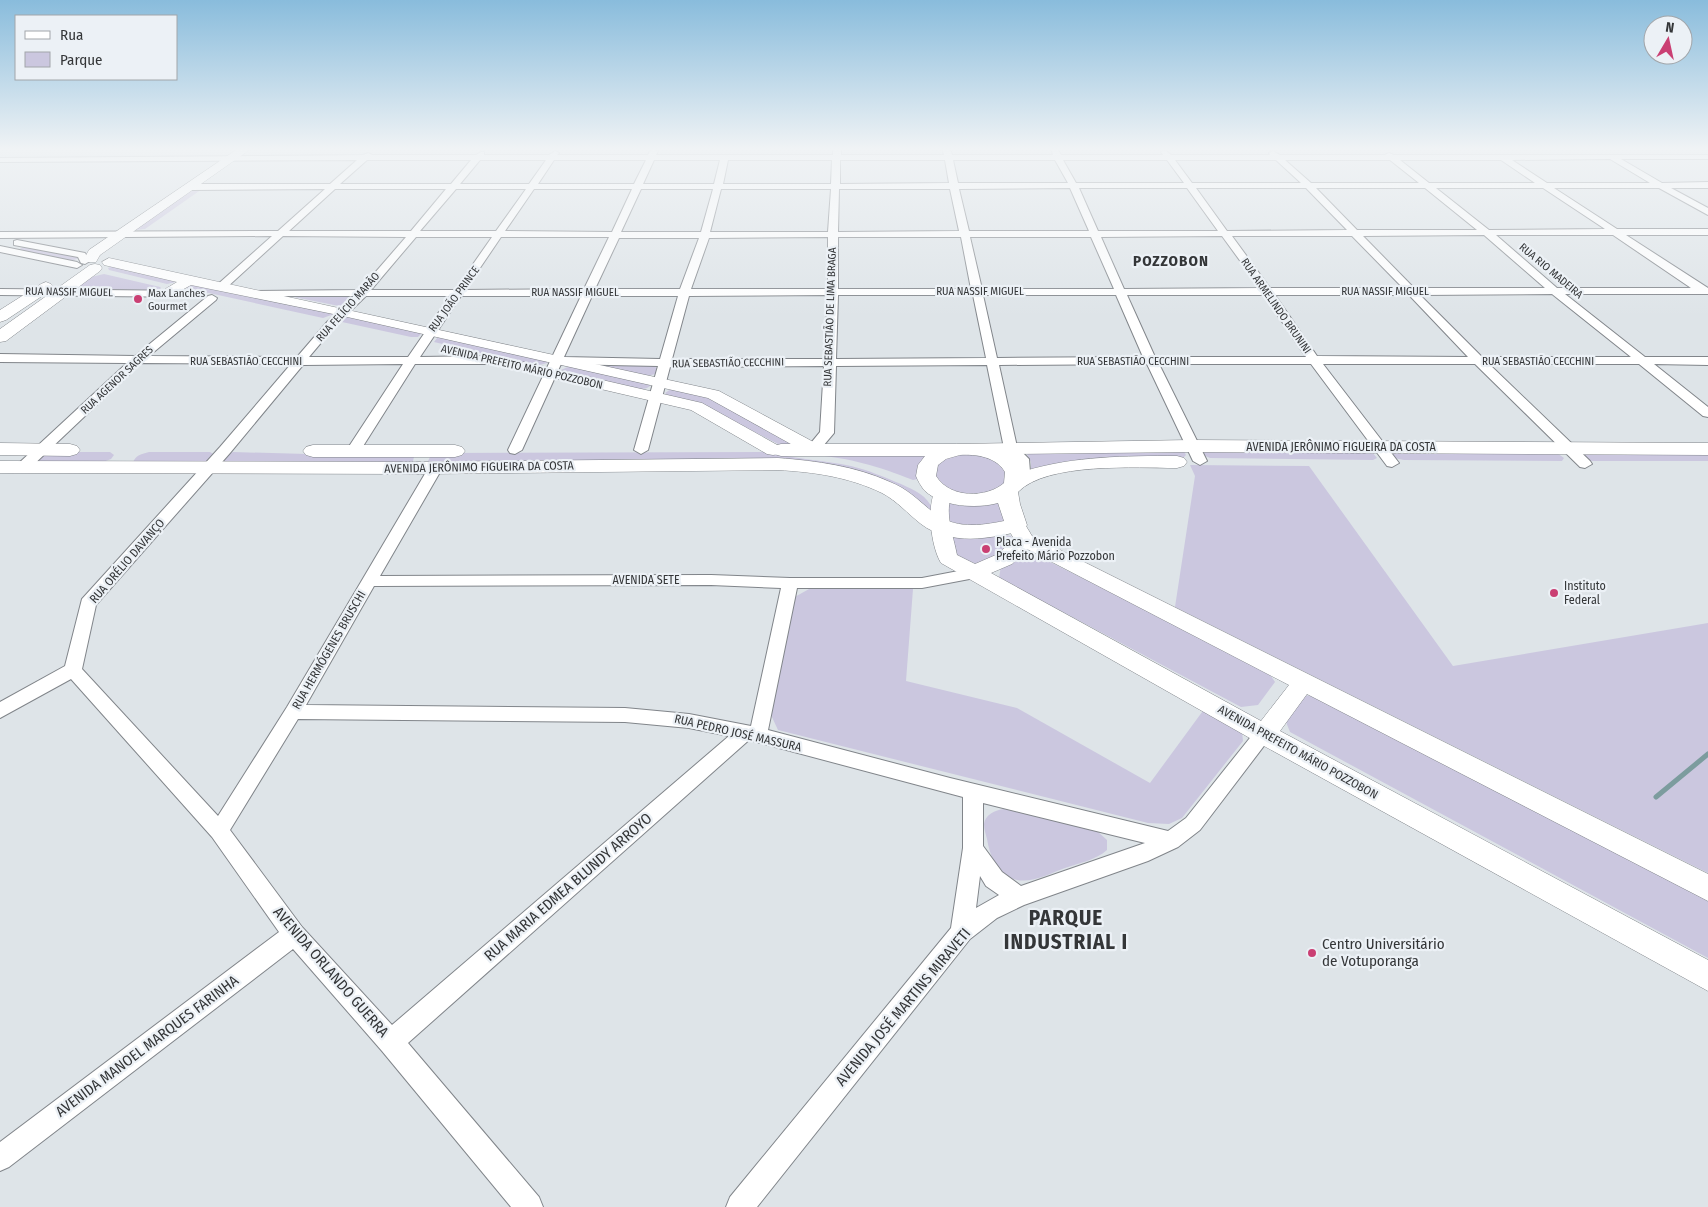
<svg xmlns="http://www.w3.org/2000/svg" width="1708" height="1207" font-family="'Fira Sans Condensed',sans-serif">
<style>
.green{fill:#cbc7df}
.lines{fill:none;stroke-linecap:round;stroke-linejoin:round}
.stream{stroke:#7c9c9e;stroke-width:5}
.minor-casing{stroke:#81858a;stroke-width:2}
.tertiary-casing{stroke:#81858a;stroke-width:1}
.secondary-casing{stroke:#81858a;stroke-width:1}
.minor{fill:#fff;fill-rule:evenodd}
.tertiary{fill:#fff;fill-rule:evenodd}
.secondary{fill:#fff;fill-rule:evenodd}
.poi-dot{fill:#ca3f73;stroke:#ecf1f6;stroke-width:2}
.labels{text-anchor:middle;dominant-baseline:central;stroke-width:4.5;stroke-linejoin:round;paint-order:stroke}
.far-street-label{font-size:11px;fill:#343638;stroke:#ecf1f6}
.far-poi-label{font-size:11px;fill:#343638;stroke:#ecf1f6;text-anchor:start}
.street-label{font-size:12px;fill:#343638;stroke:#ecf1f6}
.poi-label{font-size:12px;fill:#343638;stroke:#ecf1f6;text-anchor:start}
.far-district-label{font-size:15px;font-weight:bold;letter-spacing:1px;fill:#343638;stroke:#ecf1f6}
.near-street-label{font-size:15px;fill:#343638;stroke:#ecf1f6}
.near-poi-label{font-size:15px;fill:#343638;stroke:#ecf1f6;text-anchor:start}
.near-district-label{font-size:21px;font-weight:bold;letter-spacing:1px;fill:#343638;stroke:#ecf1f6}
</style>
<rect width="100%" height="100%" fill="#dee4e8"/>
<path class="green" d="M192,189H202L145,229L135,230Z
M23,247L78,257L79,258L71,261L18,250Z
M113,266L176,282L167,284L109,270L108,268Z
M104,274L160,287L161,288L156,292L77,289L76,287L91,277Z
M192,284L334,314L323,318L186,288Z
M294,294H350L353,296L345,304L339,306L289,296Z
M347,317L422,333L418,337H411L342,322L343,319Z
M438,337L547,361V363L536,366L434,342Z
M593,364L653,365L658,369L656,374L646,376Z
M570,366L649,383L650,386L647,388L639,390L561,370Z
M671,389L703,395L796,445H780L698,403L667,395L665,393Z
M1184,451L1186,455L1183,458L1034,471L1031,469V462L1027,455L1029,453Z
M1201,451L1372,452L1377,458L1373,460L1210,458L1203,455Z
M1581,451H1708V461H1592L1583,458Z
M48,452H110L114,455L111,459L103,462L35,464L40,455Z
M149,452H210L215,455L211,460L202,463H133C135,455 142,454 149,452Z
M233,452L414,457L413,461L403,465L225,463L220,461L224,456Z
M771,452C797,460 824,460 851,466C868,470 884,477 901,484C916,491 929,496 934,513L837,467L427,463L430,457L440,453Z
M931,452L918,479L913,480C877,466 851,458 813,455Z
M1391,452L1557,453L1564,458L1562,461L1404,460L1394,458Z
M953,454L986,455L1004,467L1007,481L992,493L960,495L936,482L933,468L936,464Z
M1190,465L1309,466L1453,666L1708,623V873L1175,607L1195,476Z
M1001,500L1006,520L1004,525L980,529L950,522L945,512L946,502Z
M950,535H1003L1011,536L1012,540L1008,550L977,564C957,557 954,556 950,535Z
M1030,552L1267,670L1275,682L1258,705L1241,707L999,578L1001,566L1019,554Z
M809,589H913L906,681L1017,708L1150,783L1205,708L1242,732L1243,741L1182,818L1169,824L1148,823L778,730L771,715L793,598Z
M1320,695L1708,894V958L1290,732L1284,717L1301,696Z
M1004,809L1097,831L1107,840V850C1096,860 1079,863 1065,868C1051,873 1033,883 1017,880C997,876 990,856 987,839C986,835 984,829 984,824C985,815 995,810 1004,809Z"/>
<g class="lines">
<path class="stream" d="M1656,797L1708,754"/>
<defs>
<path id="minor" d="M833,148H841V155H944L942,148H950L952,155H1053L1051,148H1057L1061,155H1163L1161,152L1165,150L1171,155H1270L1269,153L1273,151L1280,155H1385L1389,153L1394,155H1708V159H1621L1662,183L1708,182V188H1671L1708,208V215L1659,188H1554L1617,229H1708V235H1626L1708,288V294H1565L1645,357H1708V365L1654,364L1708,407V417L1703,416L1639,364H1489L1590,461L1592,464L1585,468L1580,467L1475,364H1323L1399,463L1392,467L1387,466L1311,364H1159L1207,461L1200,465L1193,461L1147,364L999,365L1017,447L1029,459L1030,472L1028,475L1016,480L1009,476L1016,470L1015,460L1004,448L987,365L836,366L834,433L818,452L813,453L806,449L820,432L824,366L670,367L648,450L641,454L634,450L658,366L561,364L522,450L515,454L510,453L508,450L581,296H461L420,357L492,356L498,360L492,364H415L360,451L353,455L346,451L403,364L303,365L230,453L96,605L82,669L218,816L287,707L429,467L436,463L443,467L380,576L711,575L790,578H922L974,568L980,569L982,573L980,577L922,588H797L768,730L950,778L1168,831L1186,818L1257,729L1264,727L1271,729L1273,734L1200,830L1178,847L1148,861L1024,905L997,918L970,939L757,1207H726L730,1197L951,928L963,848V797L749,740L408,1043L539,1197L543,1207H511L382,1051L293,949L9,1167L0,1171V1142L279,932L212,837L71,679L0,718V702L65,666L82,599L220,447L291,364L141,363L29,469L24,470L17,466L19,463L127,363L0,362V354L135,356L208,296L212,295L217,298L216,300L149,356L297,357L328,321L354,296H252L248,295L247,293L248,291L360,290L406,237L283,236L225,289H217L216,287L217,285L272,236L0,238V232L278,231L325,189L191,190L187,187L191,184H330L357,160L0,162V158L363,155L368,153L372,155H476L481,152H484V155H549L555,151L559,153L557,155H648L651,149H654L658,151L656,155H833ZM1610,159L1650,183H1547L1512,160ZM367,160H471L451,184H340ZM480,160H546L529,184H460ZM554,160H646L634,184H538ZM654,160H720L714,184H643ZM728,160H832L831,184H723ZM840,160H945L949,183L840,184ZM953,160H1055L1068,183H958ZM1063,160H1167L1184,183H1076ZM1175,160H1276L1301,183H1192ZM1285,160H1390L1419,183H1311ZM1400,160H1501L1535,183H1429ZM1070,188L1089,231H969L959,189ZM1079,188H1187L1218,231H1098ZM1196,188H1306L1347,230L1227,231ZM1316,188H1425L1477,230H1357ZM1436,188H1543L1605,229L1489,230ZM335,189H446L411,231H289ZM456,189H526L496,231H420ZM534,189H632L612,232L505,231ZM641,189H713L701,232H621ZM721,189H831L828,232H710ZM839,189H950L959,231L838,232ZM1484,235L1545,288H1414L1363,236ZM1496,235H1613L1691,288H1557ZM1222,236L1260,288L1124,289L1101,237ZM1232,236H1352L1403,288H1270ZM416,237H492L455,290H371ZM501,237H609L584,289L465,290ZM828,237V289H691L709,238ZM838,237H961L971,289H838ZM970,237H1091L1114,289H982ZM619,238H699L680,289H595ZM1552,294L1631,357H1482L1420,295ZM828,295L824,359H672L689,296ZM838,295H973L986,358L836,359ZM983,295H1116L1143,357L997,358ZM1127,295H1264L1306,357H1155ZM1275,295H1409L1468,357L1317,356ZM366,296H450L408,357H309L336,325ZM592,296H678L660,359L564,357ZM711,585L781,588L751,726L689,714L625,708L306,705L374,586ZM298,719L625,722L689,728L729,736L392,1025L302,927L230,830ZM983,803L1145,843L1021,886L1002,872L983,846ZM980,876L986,886L999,895L976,908Z
M17,240L85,253L90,261L85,264L81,263L78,257L14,245V241Z
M0,246L77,262L82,265L77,268L0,252Z
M0,289L199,291L204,294L199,297L0,295Z"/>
<path id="tertiary" d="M109,258L719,391L819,445L822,449L819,453L813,454L807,453L708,398L343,316L191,285L169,297H159L157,294L177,282L104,265L102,262Z
M524,362L702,403L779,446L782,450L779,454L773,455L767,454L691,410L519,370L516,367L519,364Z
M943,487L950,489L952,493C944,514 953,534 957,555L975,564L998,554L1014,539L1006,525L1009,521L1016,519L1023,521L1032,536L1708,874V901L1307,694L1280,731L1708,960V991L1255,741L941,563C931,547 926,505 936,489ZM1027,549L1289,685L1261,721L991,573L1012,564Z"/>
<path id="secondary" d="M239,148H252L100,255L96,262H86L84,259L89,250Z
M95,264L100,265L102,268L100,271L6,341L0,342V329L90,265Z
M46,282L51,284L54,287L51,290L6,320L0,322V310L41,284Z
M1191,440L1708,443V455L1191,452L1011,454L1025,471C1075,456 1125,456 1177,456L1184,458L1187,462L1184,466L1177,468C1137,468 1047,462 1018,492L1020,504L1027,525L1024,530C991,539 950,546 921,524C907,513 897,501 882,493C849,477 814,472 778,470L417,474L0,473V461L417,462L778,458C817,461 855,466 890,482C908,489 919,501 934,513C954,529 980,526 1004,521L998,503C977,509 941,507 924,490C921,486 918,481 916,476L918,465L925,456H781L774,454L771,450L774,446L781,444H956ZM960,455C977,454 996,457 1005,472L1004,483C987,498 950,499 936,476L938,465L946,459Z
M0,443L70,444L77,446L80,450L77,454L70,456L0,455Z
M313,445H455L462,447L465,451L462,455L455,457H313L306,455L303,451L306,447Z"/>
</defs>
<use href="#minor" class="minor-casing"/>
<use href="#tertiary" class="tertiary-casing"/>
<use href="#secondary" class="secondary-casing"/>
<use href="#minor" class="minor"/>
<use href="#tertiary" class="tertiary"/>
<use href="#secondary" class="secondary"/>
</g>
<linearGradient id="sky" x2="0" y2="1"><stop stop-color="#89bcdc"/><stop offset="0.47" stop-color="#f0f3f5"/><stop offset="1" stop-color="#f0f3f5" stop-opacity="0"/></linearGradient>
<rect width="1708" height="317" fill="url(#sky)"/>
<g class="poi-dot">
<circle cx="138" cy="299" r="5"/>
<circle cx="986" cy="549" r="5"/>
<circle cx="1554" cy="593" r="5"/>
<circle cx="1312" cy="953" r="5"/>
</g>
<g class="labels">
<g class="far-street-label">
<text transform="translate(1551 271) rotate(40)">RUA RIO MADEIRA</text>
<text x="980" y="291">RUA NASSIF MIGUEL</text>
<text x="1385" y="291">RUA NASSIF MIGUEL</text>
<text transform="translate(69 292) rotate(1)">RUA NASSIF MIGUEL</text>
<text x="575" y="292">RUA NASSIF MIGUEL</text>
<text transform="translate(454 299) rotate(-54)">RUA JOÃO PRINCE</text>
<text transform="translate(1276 306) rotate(55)">RUA ARMELINDO BRUNINI</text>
<text transform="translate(348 307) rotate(-48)">RUA FELÍCIO MARÃO</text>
<text transform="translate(830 317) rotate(-88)">RUA SEBASTIÃO DE LIMA BRAGA</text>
<text x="246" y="361">RUA SEBASTIÃO CECCHINI</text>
<text x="1133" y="361">RUA SEBASTIÃO CECCHINI</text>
<text x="1538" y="361">RUA SEBASTIÃO CECCHINI</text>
<text transform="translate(728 363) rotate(-1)">RUA SEBASTIÃO CECCHINI</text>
<text transform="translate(522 367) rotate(13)">AVENIDA PREFEITO MÁRIO POZZOBON</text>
<text transform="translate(117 380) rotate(-43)">RUA AGENOR SAGRES</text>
</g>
<g class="far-poi-label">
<text x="148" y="293">Max Lanches<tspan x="148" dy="13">Gourmet</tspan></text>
</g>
<g class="street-label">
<text x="1341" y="447">AVENIDA JERÔNIMO FIGUEIRA DA COSTA</text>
<text transform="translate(479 467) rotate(-1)">AVENIDA JERÔNIMO FIGUEIRA DA COSTA</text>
<text transform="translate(127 561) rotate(-49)">RUA ORÉLIO DAVANÇO</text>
<text x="646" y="580">AVENIDA SETE</text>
<text transform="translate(329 650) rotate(-60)">RUA HERMÓGENES BRUSCHI</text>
<text transform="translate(738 733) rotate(13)">RUA PEDRO JOSÉ MASSURA</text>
<text transform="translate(1298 752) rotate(29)">AVENIDA PREFEITO MÁRIO POZZOBON</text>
</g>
<g class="poi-label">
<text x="996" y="542">Placa - Avenida<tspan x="996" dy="14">Prefeito Mário Pozzobon</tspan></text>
<text x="1564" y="586">Instituto<tspan x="1564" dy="14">Federal</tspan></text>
</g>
<g class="far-district-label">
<text x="1171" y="261">POZZOBON</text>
</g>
<g class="near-street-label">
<text transform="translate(568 887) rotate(-41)">RUA MARIA EDMEA BLUNDY ARROYO</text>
<text transform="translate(331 972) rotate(49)">AVENIDA ORLANDO GUERRA</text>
<text transform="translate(903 1007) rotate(-50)">AVENIDA JOSÉ MARTINS MIRAVETI</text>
<text transform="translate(147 1046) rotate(-37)">AVENIDA MANOEL MARQUES FARINHA</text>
</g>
<g class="near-poi-label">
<text x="1322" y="944">Centro Universitário<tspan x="1322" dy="17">de Votuporanga</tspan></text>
</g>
<g class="near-district-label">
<text x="1066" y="918">PARQUE<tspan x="1066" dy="24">INDUSTRIAL I</tspan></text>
</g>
</g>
<rect x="15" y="15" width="162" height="65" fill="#ecf1f6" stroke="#a2a6aa"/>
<rect x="25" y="31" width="25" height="8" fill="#ffffff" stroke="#a2a6aa"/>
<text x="60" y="40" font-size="15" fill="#343638">Rua</text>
<rect x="25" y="52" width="25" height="15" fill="#cbc7df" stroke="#a2a6aa"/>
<text x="60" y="65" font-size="15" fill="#343638">Parque</text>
<g transform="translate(1668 40) rotate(9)"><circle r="24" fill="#ecf1f6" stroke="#a2a6aa"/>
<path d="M0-4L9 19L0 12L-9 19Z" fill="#ca3f73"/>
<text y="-8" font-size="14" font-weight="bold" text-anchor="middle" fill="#343638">N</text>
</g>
</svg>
